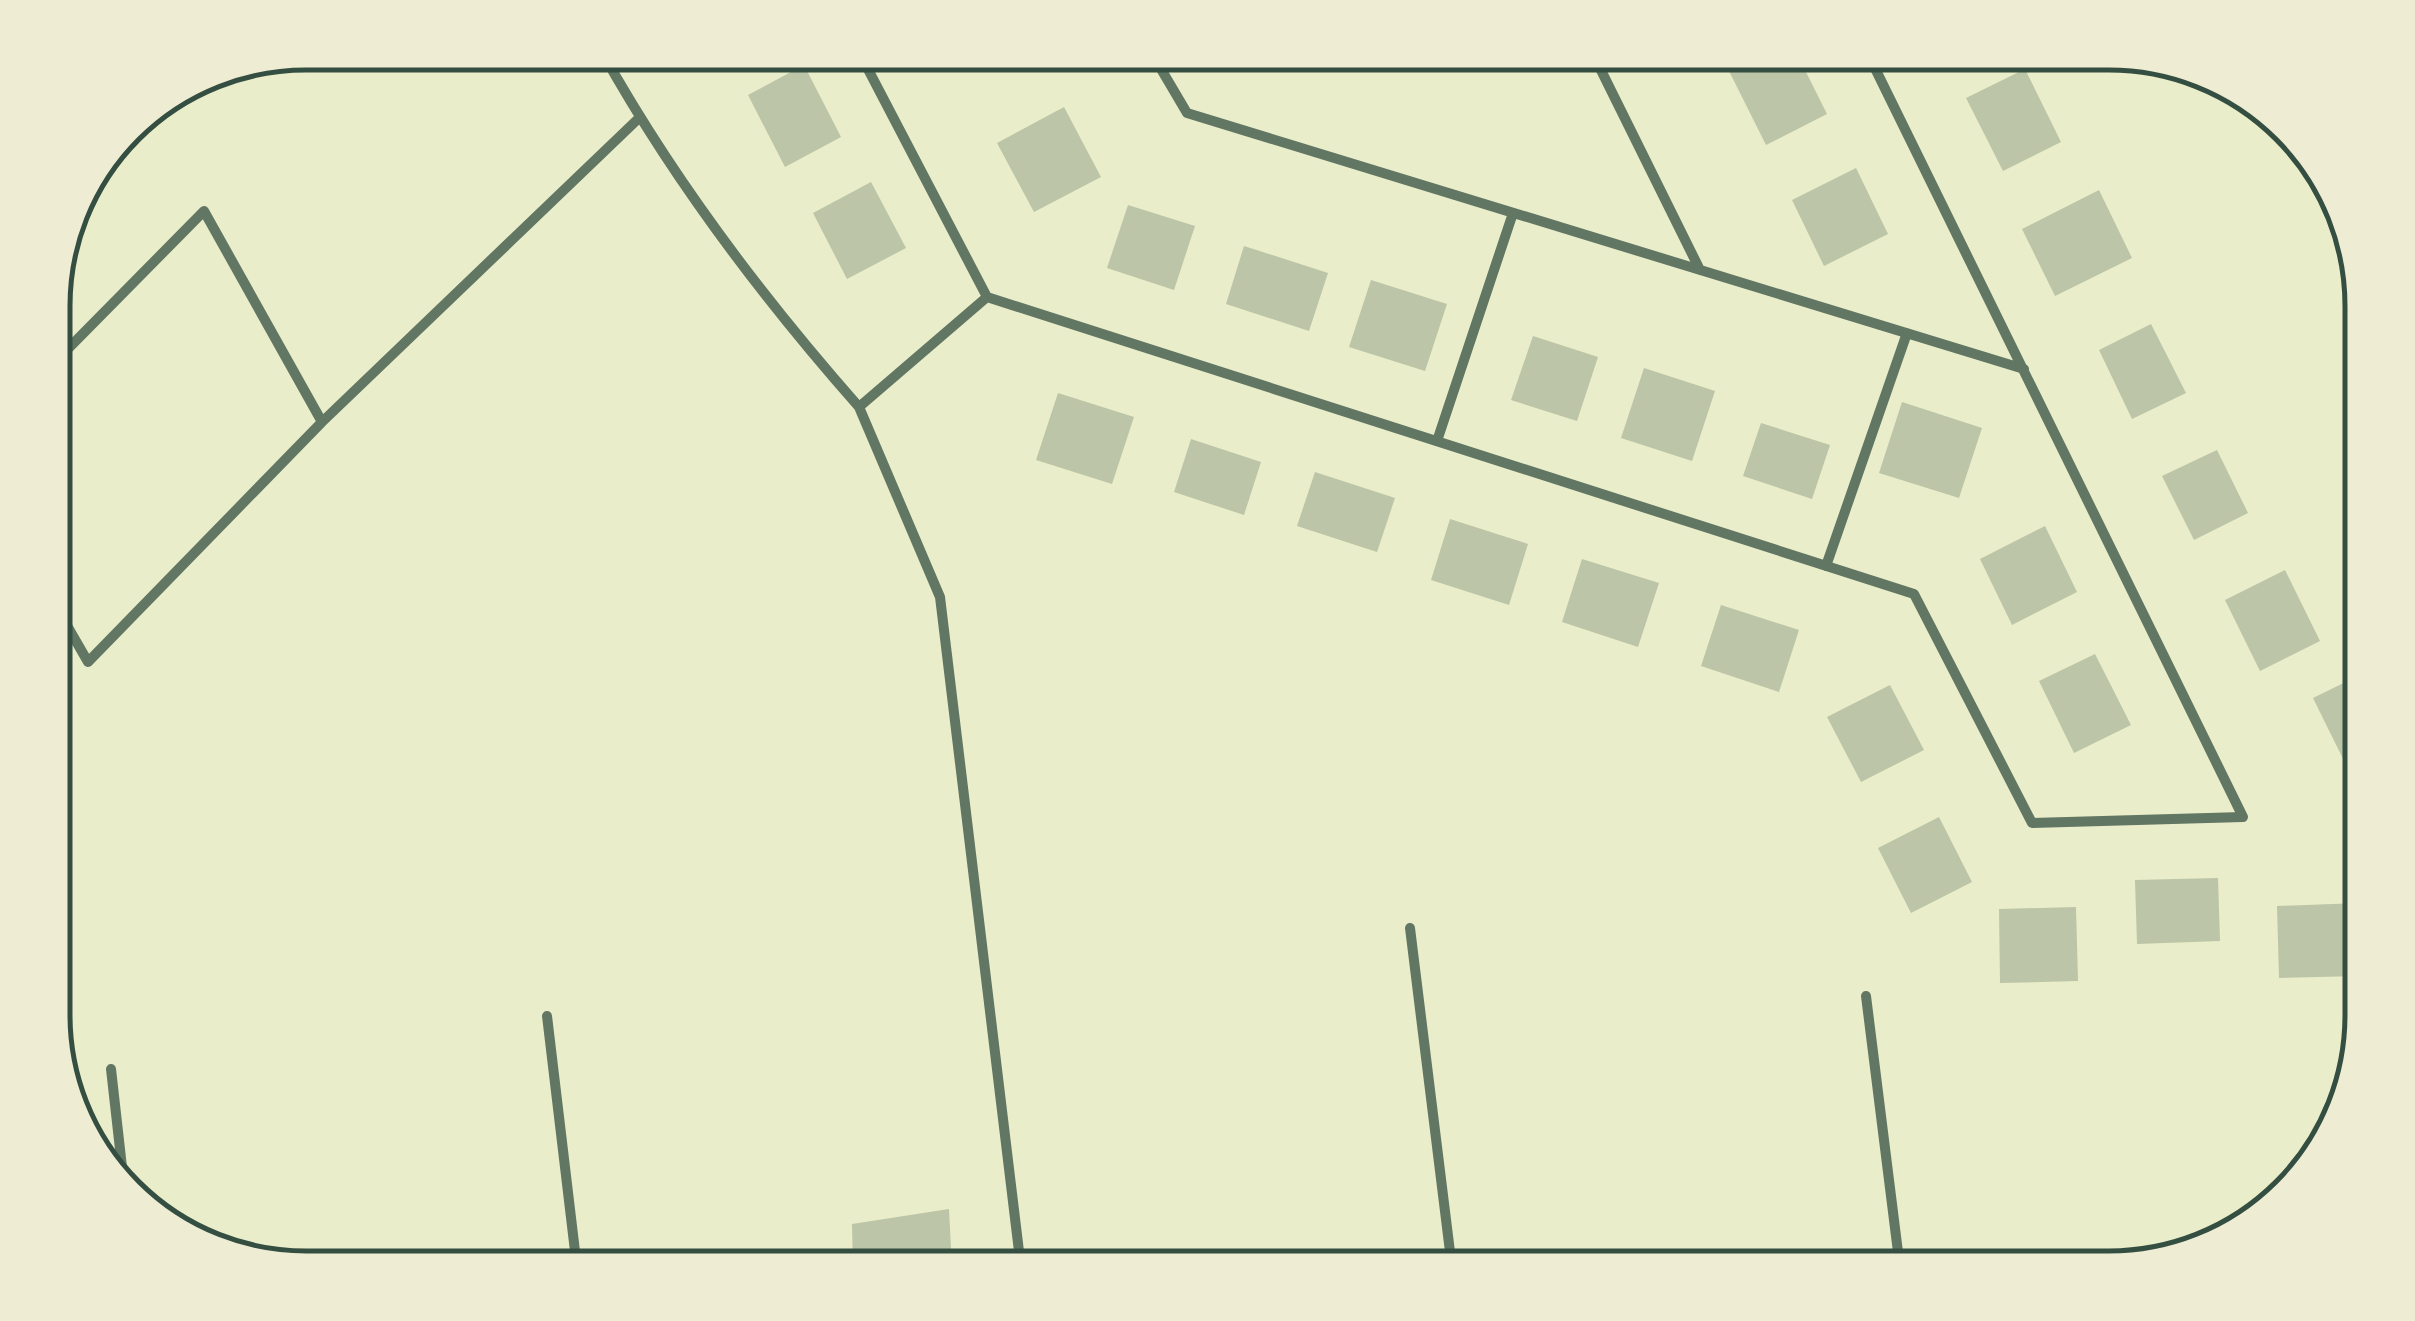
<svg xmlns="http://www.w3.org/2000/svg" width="2415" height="1321" font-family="Commissioner,sans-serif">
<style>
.building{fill:#bcc5a7}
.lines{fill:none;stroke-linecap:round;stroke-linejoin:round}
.minor{stroke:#617663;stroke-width:10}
.rim{fill:none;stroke:#344e41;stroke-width:5}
</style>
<rect width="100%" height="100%" fill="#e9edc9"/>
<path class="building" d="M1768,52H1796L1827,114L1766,145L1729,71Z
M804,65L841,137L785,167L748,95Z
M2025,69L2061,142L2003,171L1966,98Z
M1064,107L1101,177L1034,212L997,143Z
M1856,168L1888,234L1824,266L1792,200Z
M871,182L906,248L847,279L813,213Z
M2099,190L2132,258L2055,296L2022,229Z
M1128,205L1195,226L1174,290L1107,268Z
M1244,246L1328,273L1309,331L1226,304Z
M1371,280L1447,304L1425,371L1349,347Z
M2151,324L2186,393L2132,419L2099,350Z
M1533,336L1598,357L1577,421L1511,400Z
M1644,368L1715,391L1692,461L1621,438Z
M1058,393L1134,417L1112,484L1036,460Z
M1902,402L1982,428L1959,498L1879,473Z
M1761,423L1830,445L1812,499L1743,476Z
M1191,439L1261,462L1244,515L1174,492Z
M2217,450L2248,513L2194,540L2162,476Z
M1315,472L1395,498L1377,552L1297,526Z
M1450,519L1528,544L1509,605L1431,580Z
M2045,526L2077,592L2012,625L1980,559Z
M1582,559L1659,583L1638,647L1562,622Z
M2285,570L2320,641L2260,671L2225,600Z
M1721,605L1799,630L1779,692L1701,666Z
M2095,654L2131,725L2074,753L2039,681Z
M2362,674V764L2349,771L2313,698Z
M1890,685L1924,750L1861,782L1827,717Z
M1939,817L1972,882L1911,913L1878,848Z
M2218,878L2220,941L2137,944L2135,880Z
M2359,903L2360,976L2279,978L2277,906Z
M2076,907L2078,981L2000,983L1999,909Z
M949,1209L952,1268H853L852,1224Z"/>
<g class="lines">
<path class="minor" d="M602,52C674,181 761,296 859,407
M859,52L987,297L1914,594L2032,823L2243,817L1867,52
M1151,52L1187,113L2024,369
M1592,52L1700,270
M987,297L859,407L940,597L1021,1268
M53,364L204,211L322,422
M1437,441L1513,213
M1826,566L1907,333
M54,603L88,662L322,422L639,118
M1410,928L1452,1268
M1866,996L1900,1268
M547,1016L577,1268
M111,1069L124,1185"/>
</g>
<path d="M0 0H2415V1321H0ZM306 70H2109A236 236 0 0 1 2345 306V1015A236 236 0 0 1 2109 1251H306A236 236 0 0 1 70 1015V306A236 236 0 0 1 306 70Z" fill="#eeecd3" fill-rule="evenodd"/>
<path class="rim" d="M306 70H2109A236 236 0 0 1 2345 306V1015A236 236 0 0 1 2109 1251H306A236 236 0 0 1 70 1015V306A236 236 0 0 1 306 70Z"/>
</svg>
